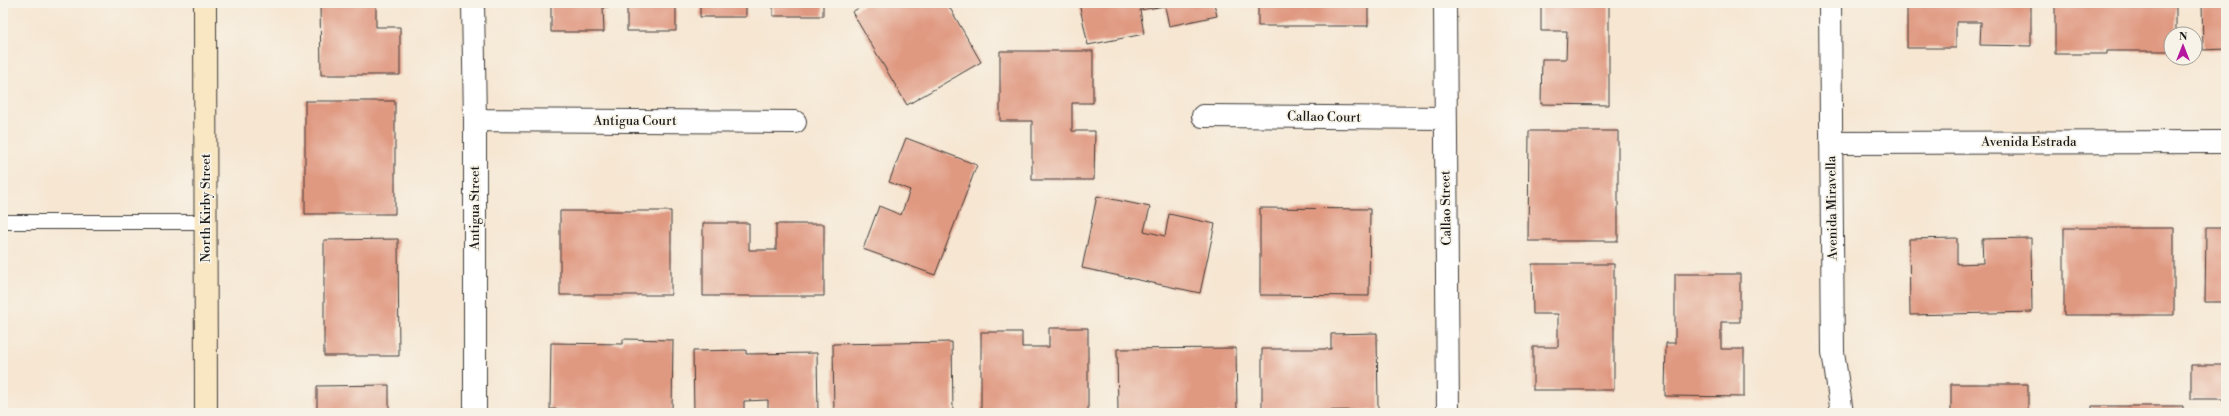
<svg xmlns="http://www.w3.org/2000/svg" width="2229" height="416" font-family="'Libre Bodoni',serif">
<style>
.building{fill:#e09981}
.lines{fill:none;stroke-linecap:round;stroke-linejoin:round}
.lane-casing{stroke:#3d3a37;stroke-width:16}
.street-casing{stroke:#3d3a37;stroke-width:24}
.secondary-casing{stroke:#3d3a37;stroke-width:24}
.lane{stroke:#fff;stroke-width:14}
.street{stroke:#fff;stroke-width:22}
.secondary{stroke:#f9e7c3;stroke-width:22}
.labels{text-anchor:middle;dominant-baseline:central;stroke-width:3.5;stroke-linejoin:round;paint-order:stroke}
.street-label{font-size:13px;fill:#1c1c1c;stroke:#f7f3e8}
</style>
<rect width="100%" height="100%" fill="#f7f3e8"/>
<filter id="ink" filterUnits="userSpaceOnUse"><feTurbulence type="fractalNoise" baseFrequency=".025" numOctaves="2"/><feDisplacementMap in="SourceGraphic" scale="8" xChannelSelector="R" yChannelSelector="G"/><feConvolveMatrix kernelMatrix="1 2 1 2 8 2 1 2 1" color-interpolation-filters="sRGB"/></filter>
<filter id="wash" filterUnits="userSpaceOnUse"><feTurbulence type="fractalNoise" baseFrequency=".012" numOctaves="4" result="noise"/><feDisplacementMap in="SourceGraphic" scale="16" xChannelSelector="R" yChannelSelector="G"/><feGaussianBlur stdDeviation="0.9" result="paint"/><feColorMatrix in="noise" values="0 0 0 0 0 0 0 0 0 0 0 0 0 0 0 0 0 1.4 0 .05"/><feComposite in="paint" operator="in"/></filter>
<g filter="url(#wash)">
<rect width="100%" height="100%" fill="#f6e6d2"/>
<g id="blocks">
<path class="building" d="M320,3H376V27H400V75H321Z
M551,3H676V31H627V7H603L604,32H551Z
M700,3H746V17H700Z
M773,3H823V16H773Z
M867,3H947L981,62L907,105L852,12Z
M1079,3H1214L1217,16L1169,26L1165,6L1140,10L1144,34L1088,45Z
M1258,3H1368V26H1258Z
M1541,3H1609V105L1541,104L1542,59H1566L1567,31H1541Z
M1907,3H2031V46L1980,45L1981,22H1956V48H1907Z
M2055,3H2176V34H2171V51H2107V54H2055Z
M2202,3H2226V49L2203,50Z
M1000,51H1093V103H1072V131H1095L1094,180H1032V121H1000Z
M305,101H395V214H305Z
M1529,131H1618V241H1528Z
M906,138L977,165L935,275L863,249L879,206L901,215L910,190L889,182Z
M1097,196L1150,207L1144,231L1165,236L1169,214L1215,224L1200,293L1082,268Z
M1260,208L1370,209L1369,296L1260,295Z
M560,211H671V295H560Z
M703,223H749V250H776V224H824V296H703Z
M2064,228H2174V315H2064Z
M2206,228H2226V302H2205Z
M1957,238V264L1983,263L1982,239L2031,238L2032,312L1910,315L1909,239Z
M398,239L399,356H324V240Z
M1532,264H1614V390H1533V347H1558V314H1533Z
M1675,274H1740V322H1721V349H1744V397L1665,396L1666,343H1675Z
M1049,328H1088V413H981V332H1022V347H1049Z
M1377,333L1378,410L1262,411V349H1331V334Z
M623,339L673,340L672,411L550,409L551,343L623,344Z
M952,342L953,413H834L833,344Z
M1236,348L1237,413H1118L1117,349Z
M746,350V354L817,353L818,413H768V400L744,401V413H694L693,351Z
M2191,365H2226V399H2191Z
M1951,384H2028V413H1951Z
M389,385V413H317V386Z
M2092,406H2183V413H2092Z"/>
</g>
</g>
<g filter="url(#ink)">
<use href="#blocks" fill-opacity="0" stroke="#3d3a37" stroke-width="1"/>
<g class="lines">
<defs>
<path id="lane" d="M3,222H206"/>
<path id="street" d="M473,3L475,120V413
M1445,3L1448,413
M1830,3L1833,352L1842,413
M1203,116L1445,118
M475,120L795,122
M1831,143L2226,142"/>
<path id="secondary" d="M205,3L206,413"/>
</defs>
<use href="#lane" class="lane-casing"/>
<use href="#street" class="street-casing"/>
<use href="#secondary" class="secondary-casing"/>
<use href="#lane" class="lane"/>
<use href="#street" class="street"/>
<use href="#secondary" class="secondary"/>
</g>
</g>
<g class="labels">
<g class="street-label">
<text transform="translate(1324 117) rotate(1)">Callao Court</text>
<text x="635" y="121">Antigua Court</text>
<text x="2029" y="142">Avenida Estrada</text>
<text transform="translate(206 208) rotate(-90)">North Kirby Street</text>
<text transform="translate(475 208) rotate(-90)">Antigua Street</text>
<text transform="translate(1446 208) rotate(-91)">Callao Street</text>
<text transform="translate(1832 208) rotate(-91)">Avenida Miravella</text>
</g>
</g>
<rect width="2229" height="416" fill="none" stroke="#f7f3e8" stroke-width="16"/>
<g transform="translate(2183 46)"><circle r="19" fill="#f7f3e8" stroke="#9f9d96"/>
<path d="M0-3L7 15L0 10L-7 15Z" fill="#b5179e"/>
<text y="-6" font-size="11" font-weight="bold" text-anchor="middle" fill="#1c1c1c">N</text>
</g>
</svg>
